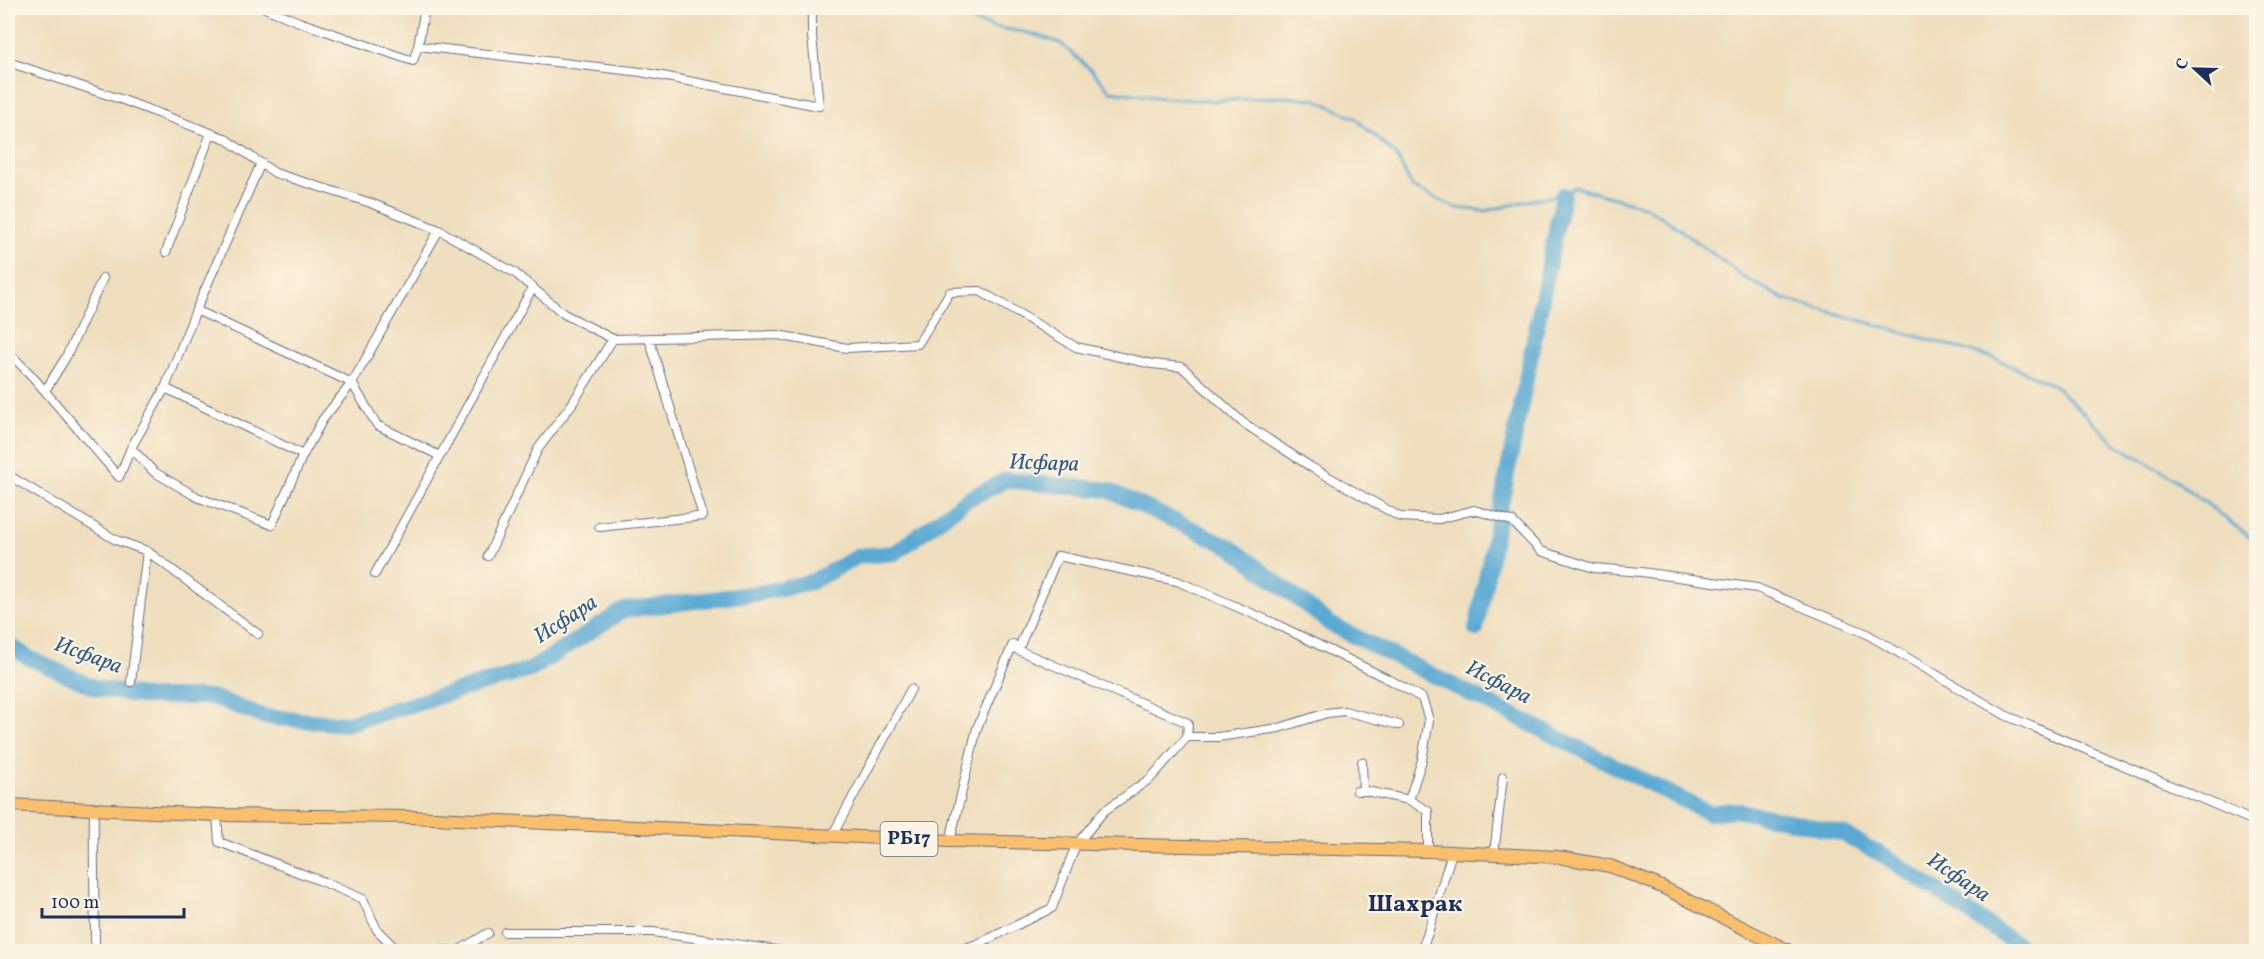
<svg xmlns="http://www.w3.org/2000/svg" width="2264" height="959" font-family="Vollkorn,serif">
<style>
.lines{fill:none;stroke-linecap:round;stroke-linejoin:round}
.stream{stroke:#5aa9d3;stroke-width:3}
.river{stroke:#5aa9d3;stroke-width:16}
.street-casing{stroke:#656c7f;stroke-width:10}
.primary-casing{stroke:#656c7f;stroke-width:14}
.street{stroke:#fff;stroke-width:8}
.primary{stroke:#f9bf6d;stroke-width:12}
.labels{text-anchor:middle;dominant-baseline:central;stroke-width:4.5;stroke-linejoin:round;paint-order:stroke}
.shield{fill:#fcf5e5;stroke:#5e6a86;stroke-width:1.5}
.shield-label{font-size:20px;font-weight:bold;fill:#1b2f5e}
.water-label{font-size:22px;font-style:italic;fill:#315a87;stroke:#fcf5e5}
.quarter-label{font-size:24px;font-weight:bold;fill:#1b2f5e;stroke:#fcf5e5}
</style>
<rect width="100%" height="100%" fill="#fcf5e5"/>
<filter id="ink" filterUnits="userSpaceOnUse"><feTurbulence type="fractalNoise" baseFrequency=".0167" numOctaves="2"/><feDisplacementMap in="SourceGraphic" scale="12" xChannelSelector="R" yChannelSelector="G"/><feConvolveMatrix kernelMatrix="1 2 1 2 8 2 1 2 1" color-interpolation-filters="sRGB"/></filter>
<filter id="wash" filterUnits="userSpaceOnUse"><feTurbulence type="fractalNoise" baseFrequency=".008" numOctaves="4" result="noise"/><feDisplacementMap in="SourceGraphic" scale="24" xChannelSelector="R" yChannelSelector="G"/><feGaussianBlur stdDeviation="1.35" result="paint"/><feColorMatrix in="noise" values="0 0 0 0 0 0 0 0 0 0 0 0 0 0 0 0 0 1.4 0 .05"/><feComposite in="paint" operator="in"/></filter>
<g filter="url(#wash)">
<rect width="100%" height="100%" fill="#efdebd"/>
<g class="lines">
<path class="stream" d="M954,8V15L993,27L1029,33L1060,43L1090,69L1110,91L1164,98L1212,101L1281,97L1315,99L1355,118L1396,155L1412,187L1456,208L1486,211L1540,198L1563,195L1575,187L1646,207L1674,225L1745,278L1784,299L1994,358L2055,386L2117,445L2171,476L2256,542"/>
<path class="river" d="M1476,629L1563,195
M8,644L29,658L96,688L147,697H212L265,717L345,724L532,669L624,610L759,593L811,582L859,556L895,553L966,500L1006,480L1108,490L1231,547L1330,624L1709,813L1734,810L1795,822L1843,834L1886,857L2028,952"/>
</g>
</g>
<g filter="url(#ink)">
<g class="lines">
<defs>
<path id="street" d="M265,8L299,22L413,61L418,46L425,8
M418,46L641,72L819,106L812,36V8
M8,62L123,100L224,138L275,173L368,202L439,230L515,273L564,314L613,339L778,335L847,348L918,344L950,292L980,291L1076,347L1152,364L1182,367L1242,422L1311,467L1400,517L1439,519L1474,510L1512,521L1541,551L1594,568L1641,572L1757,588L1865,633L2005,715L2256,822
M439,230L352,383L377,425L440,456
M166,252L211,133
M8,352L31,375L119,477L131,448L165,388L196,310L261,163
M165,388L303,455
M45,391L66,357L103,278
M131,448L154,472L197,497L272,525L303,455L323,419L352,383L196,310
M8,475L116,540L147,551L258,634
M599,527L703,516L649,338
M488,556L538,449L572,404L613,339
M375,574L533,287
M1018,650L1058,556L1177,581L1274,623L1392,681L1422,698L1429,720L1422,760L1409,800L1428,811V851
M131,682L147,551
M1362,762L1363,791
M1357,791H1366L1409,800
M94,811C93,858 95,904 95,952
M217,815L219,842L321,881L363,899L377,930L396,949L458,951L488,933
M832,836L911,689
M950,841L977,728L1013,644L1018,650L1188,723L1187,737
M1494,854L1503,777
M505,932H653L790,952
M706,939L717,952
M956,952L982,942L1052,908L1076,845L1104,811L1151,778L1187,737H1218L1279,728L1327,713L1344,711L1399,725
M1420,952L1427,936L1452,852"/>
<path id="primary" d="M8,805L217,815L411,817L950,841L1428,851L1558,857L1610,866L1662,887L1791,952"/>
</defs>
<use href="#street" class="street-casing"/>
<use href="#primary" class="primary-casing"/>
<use href="#street" class="street"/>
<use href="#primary" class="primary"/>
</g>
</g>
<g class="labels">
<rect class="shield" x="880.5" y="822" width="57" height="34" rx="4.5"/>
<g class="shield-label">
<text x="909" y="839">РБ17</text>
</g>
<g class="water-label">
<text transform="translate(1044 464) rotate(2)">Исфара</text>
<text transform="translate(566 620) rotate(-33)">Исфара</text>
<text transform="translate(88 656) rotate(20)">Исфара</text>
<text transform="translate(1498 683) rotate(27)">Исфара</text>
<text transform="translate(1958 878) rotate(34)">Исфара</text>
</g>
<g class="quarter-label">
<text x="1415" y="905">Шахрак</text>
</g>
</g>
<rect width="2264" height="959" fill="none" stroke="#fcf5e5" stroke-width="30"/>
<g transform="translate(2195 69) rotate(292)" stroke="#fcf5e5" stroke-width="4.5" paint-order="stroke">
<path d="M0-4.5L10 22L0 15L-10 22Z" fill="#1b2f5e"/>
<text y="-9" font-size="16" font-weight="bold" text-anchor="middle" fill="#1b2f5e">С</text>
</g>
<path d="M42 908v9h142v-9" fill="none" stroke="#1b2f5e" stroke-width="3"/>
<text x="51" y="908" font-size="18" fill="#1b2f5e" stroke="#fcf5e5" stroke-width="4.5" paint-order="stroke">100 m</text>
</svg>
